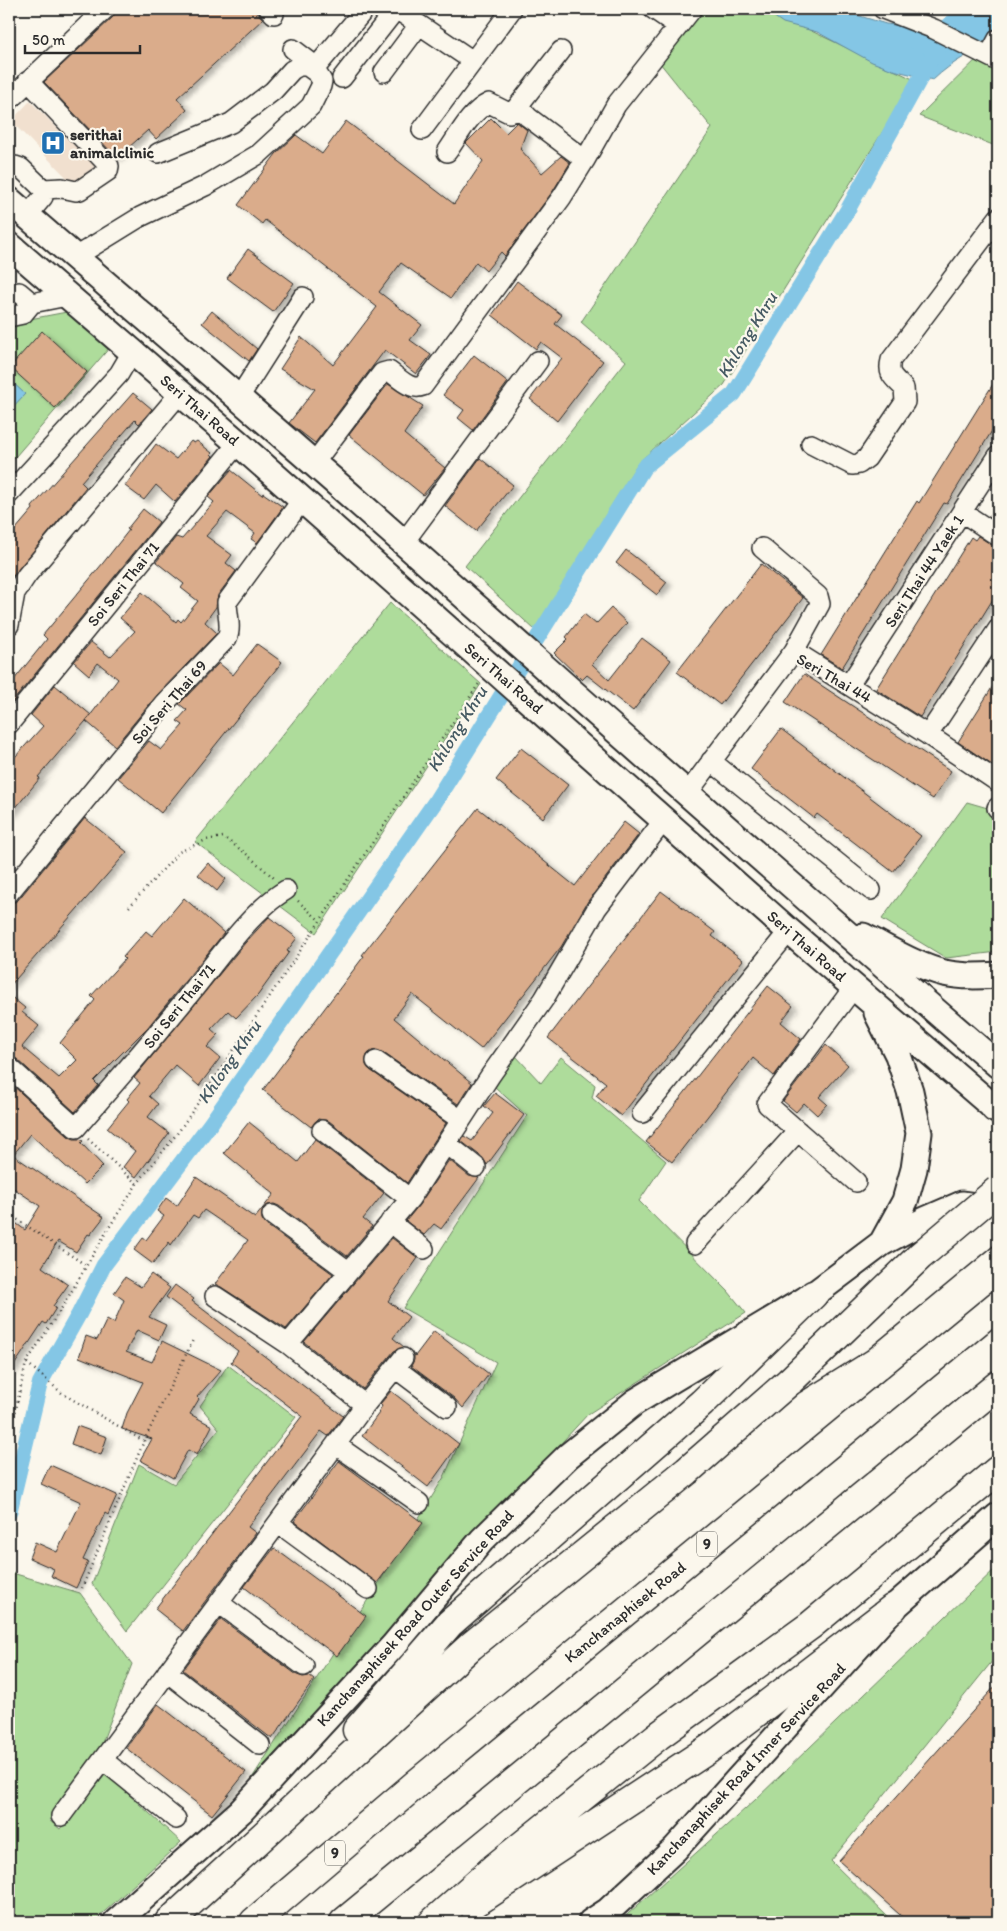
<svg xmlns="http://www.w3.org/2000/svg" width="1007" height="1931" font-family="Itim,sans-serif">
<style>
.built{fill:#f1e0cf}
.green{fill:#aedc9b;stroke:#6c8463}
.water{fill:#84c6e5;stroke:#60889b}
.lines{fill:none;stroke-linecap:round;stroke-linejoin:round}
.canal{stroke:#84c6e5;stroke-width:16}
.river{stroke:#84c6e5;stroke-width:28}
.building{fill:#daac8b;stroke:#2b2b2b;filter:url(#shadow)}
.minor-casing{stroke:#2b2b2b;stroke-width:22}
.major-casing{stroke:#2b2b2b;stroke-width:29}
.highway-casing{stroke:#2b2b2b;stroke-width:31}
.path{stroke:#2b2b2b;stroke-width:2.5;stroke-dasharray:1 4;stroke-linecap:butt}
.minor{stroke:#fbf7ec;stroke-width:19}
.major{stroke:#fbf7ec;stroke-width:25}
.highway{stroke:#fbf7ec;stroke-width:28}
.highway-bridge-casing{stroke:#2b2b2b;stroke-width:31;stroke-linecap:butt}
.highway-bridge{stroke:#fbf7ec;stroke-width:28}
.labels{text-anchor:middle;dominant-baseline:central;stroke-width:4.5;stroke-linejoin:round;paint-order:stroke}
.shield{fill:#fbf7ec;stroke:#696865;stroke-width:1}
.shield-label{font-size:15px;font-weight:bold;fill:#2b2b2b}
.poi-label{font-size:16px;font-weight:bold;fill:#2b2b2b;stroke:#fbf7ec;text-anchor:start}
.street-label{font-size:16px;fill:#2b2b2b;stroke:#fbf7ec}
.water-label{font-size:18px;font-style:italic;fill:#465a63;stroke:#fbf7ec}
</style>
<defs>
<filter id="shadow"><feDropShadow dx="5" dy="3" stdDeviation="2.5" flood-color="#0004"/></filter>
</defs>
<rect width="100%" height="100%" fill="#fbf7ec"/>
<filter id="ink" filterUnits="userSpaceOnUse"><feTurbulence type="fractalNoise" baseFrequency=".02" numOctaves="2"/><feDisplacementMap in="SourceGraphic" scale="10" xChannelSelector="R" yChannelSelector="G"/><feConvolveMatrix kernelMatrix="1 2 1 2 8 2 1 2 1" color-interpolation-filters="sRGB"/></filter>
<g filter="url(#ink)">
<path class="built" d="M30,101L95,166L75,186L11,121Z"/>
<path class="green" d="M703,9H765L915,80L724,385L638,463L535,630L465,566L626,361L581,322L712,128L660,63Z
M998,38V147L919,116Z
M72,311L111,346L9,464V323Z
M390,603L481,684L316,933L195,842Z
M967,802L998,811V952L946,958L882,919Z
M515,1055L541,1083L561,1057L595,1085L592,1098L666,1161L639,1201L728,1291L746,1313L588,1414L252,1778L380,1581L444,1477L496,1362L403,1308L527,1116L495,1087Z
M228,1365L296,1417L127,1631L92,1584L139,1464L174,1484L219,1429L200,1406Z
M998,1566V1654L831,1861L893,1922H619L755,1800Z
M9,1572L80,1593L132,1664L97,1756L49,1820L60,1829L106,1774L181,1842L93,1922H9Z"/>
<path class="water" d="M763,9H837L886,24L954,32L978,9H998V40C974,51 953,61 933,80L893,70L872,62L817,32L783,23Z
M9,379L25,394L9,411Z"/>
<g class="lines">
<path class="canal" d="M9,1513L40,1383L79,1314L104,1265L211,1123L435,802L644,467L734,394L847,211L932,57"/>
<path class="river" d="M921,38L934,41L942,38L956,27L972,22L997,30"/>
</g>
<path class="building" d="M117,9H254L263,19L177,98L187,110L156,139L148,130L117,158L44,82L113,17Z
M491,118L506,133L517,122L527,130L520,149L542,173L561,156L570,163L553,191L505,256L501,252L486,271L476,262L451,298L401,263L379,292L422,325L410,340L431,355L416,374L385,350L315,443L289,423L315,389L280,369L301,337L333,365L377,307L265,220L262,224L238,205L276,154L296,135L322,154L346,121L454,204L483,161L466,143Z
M248,249L294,283L273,312L227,278Z
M517,281L562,315L555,324L603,361L557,421L530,399L562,358L541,342L536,349L492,315Z
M212,311L257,349L249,361L202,323Z
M42,331L87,372L55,408L10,367Z
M474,355L508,382L473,430L458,418L464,410L443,395Z
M998,376V421L947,504L944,503L842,668L821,655L917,501L919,503Z
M388,384L423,406L404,434L445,468L423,495L349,435Z
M133,393L152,409L139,424L135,420L81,482L86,487L13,576L9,573V537L33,509L32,507Z
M191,441L194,443L197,441L212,453L211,454L213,456L175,502L156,485L144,500L125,486L156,444L176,459Z
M480,458L513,485L476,531L445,506Z
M231,470L262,495L263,493L283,507L257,543L251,539L255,533L227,512L206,536L232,555L226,563L236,571L218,595L216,607L205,622L217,633L157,695L115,746L86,721L118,679L98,663L89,675L74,662L91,642L110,657L135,631L120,618L142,592L176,622L178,619L181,622L198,601L181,588L184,584L156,562L176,537L182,539L214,502L208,497Z
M998,503V523L990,517Z
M143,509L159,522L9,706V686L47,639L43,635L103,563L129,530L127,529Z
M978,536L992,545L998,547V591L920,717L876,689L971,537L975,540Z
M626,550L667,582L657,595L616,563Z
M761,564L803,598L720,705L677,672Z
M611,608L627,623L592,664L609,680L642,638L671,660L633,711L587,675L582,680L554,653L568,639L566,637L584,614L596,624Z
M257,644L282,662L161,813L118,778L149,741L161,750L183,725L177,721L187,710L179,704L219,663L233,675Z
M804,674L951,771L933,799L785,702Z
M998,678V769L958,742Z
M55,685L91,715L38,777L40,778L9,816V751L15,757L43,726L31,715Z
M781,729L921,836L893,872L817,814L814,818L751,769Z
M521,748L568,785L543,818L496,780Z
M478,808L575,886L624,822L639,834L588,901L561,947L481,1049L412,994L394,1018L472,1083L458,1104L382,1052L377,1050L372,1051L367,1055L366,1065L370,1070L446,1123L407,1183L329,1121L318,1119L311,1127L263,1090L364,956L362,955Z
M85,818L127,852L9,987V904L18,900Z
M208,863L226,879L217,891L198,875Z
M661,891L715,932L712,936L743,960L621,1116L596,1096L606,1083L548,1038Z
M184,898L224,933L148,1027L94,1081L98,1085L75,1112L17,1059L9,1056V995L25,1008L22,1012L39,1026L22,1047L59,1078L77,1060L60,1043L95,1000L91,996L125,959L123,957L146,931L152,936Z
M269,917L297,938L287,951L289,952L258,995L236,1018L228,1011L211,1029L218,1035L207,1047L220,1058L199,1086L175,1065L149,1096L158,1104L148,1117L169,1133L136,1177L123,1167L135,1151L107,1128L129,1101L127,1099L140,1083L134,1078L245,943Z
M768,986L793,1006L781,1022L801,1039L774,1076L753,1058L672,1162L646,1142Z
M826,1045L848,1065L819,1097L827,1104L817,1115L804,1103L796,1112L783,1101Z
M9,1082L68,1136L74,1139H80L83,1141L81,1143L103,1166L85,1184L30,1134L13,1155L104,1217L90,1235L88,1234L76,1252L58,1241L42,1267L68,1285L53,1306L56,1308L46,1324L43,1322L9,1373V1218L25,1230L40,1206L9,1185Z
M495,1093L524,1115L487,1165L483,1158L461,1141L464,1136L472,1141L493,1113L484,1106Z
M249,1122L298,1162L315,1139L384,1193L363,1219L372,1226L347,1256L279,1206L274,1204L268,1205L263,1209L262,1219L265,1224L333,1274L286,1329L221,1287L215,1284L248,1240L204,1210L198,1218L193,1215L171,1245L169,1242L153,1264L134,1250L143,1238L146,1240L164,1216L157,1211L166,1198L177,1206L196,1177L255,1218L274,1194L224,1153Z
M449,1160L469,1176L479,1178L441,1229L434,1224L424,1235L406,1221L419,1205Z
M392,1238L418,1258L388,1301L409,1317L393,1338L404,1347L394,1351L363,1389L304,1342Z
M151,1274L170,1288L149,1317L166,1325L159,1340L137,1330L126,1352L152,1362L162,1341L221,1370L197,1397L199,1399L190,1414L212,1426L197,1455L188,1450L173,1478L140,1460L152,1439L122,1429L127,1413L143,1382L79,1357L86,1336L97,1340L107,1319L114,1323L124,1300L114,1293L125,1277L141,1287Z
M175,1285L194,1299L192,1301L343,1416L328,1436L321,1431L248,1527L256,1533L183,1631L155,1609L302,1416L231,1362L238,1351L166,1297Z
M434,1331L489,1374L463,1408L454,1398L411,1366L414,1360V1354L415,1356Z
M391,1391L459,1444L428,1487L362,1436L379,1413L378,1412L382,1406L380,1404Z
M77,1426L107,1437L101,1455L71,1444Z
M339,1461L423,1523L377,1583L294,1521Z
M50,1465L117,1495L108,1515L105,1513L83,1560L88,1562L76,1588L51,1576L54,1569L29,1558L35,1542L57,1552L81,1502L41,1484Z
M274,1548L366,1616L337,1656L244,1587Z
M221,1619L297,1675L303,1677L309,1676L314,1680L272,1739L183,1670Z
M998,1683V1922H908L839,1861Z
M158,1704L246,1772L212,1815L126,1748Z"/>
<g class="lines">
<defs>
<path id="minor" d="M269,9L274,14
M396,9L473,61
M653,9L678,26
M883,9L934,29L998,61
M293,49L314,65H318L365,9
M561,51L518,106L528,117L585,160L616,105L692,9
M989,56L998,39
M384,72L419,25
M342,78L396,9
M28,81L109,166L108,171L80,190L76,191L62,188L43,189
M9,100L105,9
M422,130L512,9
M447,152C459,135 470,112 489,103L509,113L513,112L518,106
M9,169L15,166L21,168L44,190L43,197L27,216
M75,257L140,217L205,186L259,154L311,106L321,86L322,81L317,73L306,65L299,66L292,70L273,91L231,123L158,153
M9,294L19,292L32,303
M9,317L23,314L32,303L67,296
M238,399L303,297
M811,444L852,465L859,464L867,458L905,402L904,388C894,378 887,375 891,360L998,218
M314,463L382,373L389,371C399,378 410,391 423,386L562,197L585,160
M9,494L119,374L132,352
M962,512L998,536
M404,542L538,361
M9,625L15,593L27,575L180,393
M794,651L928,735L998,782
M849,685L998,456
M9,724L238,443
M928,735L998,629
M711,761L871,890
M687,794L794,651L820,604L818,596L762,548
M997,808L998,807
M9,893L165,703L227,638C232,628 227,613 227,602L302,500
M854,987L767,1104L856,1182
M376,1061L461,1120
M9,1067L76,1128C116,1082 155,1037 193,990C218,959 252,910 286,890
M642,1113L789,931
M322,1130L410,1199
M446,1143L476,1167
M272,1215L348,1271
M390,1222L424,1249
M695,1244L798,1131
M215,1296L288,1344L365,1405
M288,1344L410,1199L490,1076L544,999L597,908L664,820
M395,1368L447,1407
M336,1445L419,1503
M278,1523L368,1589
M219,1603L304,1666
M167,1672L260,1745
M103,1760L176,1819
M61,1816L365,1405L403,1358"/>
<path id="major" d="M9,200C140,314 273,426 403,542C601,717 798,893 998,1065
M9,245L238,443L789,931L998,1111
M863,936C889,949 916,966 944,973C962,977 980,976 998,975
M877,1013L898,1055L910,1091L919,1133L914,1169L905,1201L882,1243
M116,1922L241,1811L393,1646L482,1540L568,1456L635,1402L813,1295L882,1243L925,1220L962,1204L991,1208
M591,1922L608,1911L675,1849L893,1608L998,1516"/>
<path id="highway" d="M995,1108L998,1104
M357,1730L449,1624L702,1403L813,1295
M472,1905L709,1749L893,1608
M169,1922L471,1646L687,1471L790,1381L859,1338L998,1223
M254,1922L416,1784L998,1305
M344,1922L998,1385
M433,1922L494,1868L658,1736L811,1625L998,1470"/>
</defs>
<use href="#minor" class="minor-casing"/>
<use href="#major" class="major-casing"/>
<use href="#highway" class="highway-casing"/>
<path class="path" d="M298,901L319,920
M129,907L179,852L206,840L223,837L244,852L274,878
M88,1139L137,1184
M9,1214L87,1266
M27,1363L63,1394L144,1441L82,1588
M9,1441L26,1363L63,1306L108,1229L137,1184L179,1131L221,1069L480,682
M144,1441L194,1338"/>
<use href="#minor" class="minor"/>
<use href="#major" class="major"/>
<use href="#highway" class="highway"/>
<defs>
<path id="highway-bridge" d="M790,1381L920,1256L998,1190"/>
</defs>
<use href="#highway-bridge" class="highway-bridge-casing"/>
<use href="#highway-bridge" class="highway-bridge"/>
</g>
</g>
<defs>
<symbol id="hospital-square" viewBox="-11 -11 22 22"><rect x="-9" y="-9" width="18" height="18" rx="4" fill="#1f6fb2" stroke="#fbf7ec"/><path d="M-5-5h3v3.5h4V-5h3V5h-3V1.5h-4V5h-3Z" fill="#fff"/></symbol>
</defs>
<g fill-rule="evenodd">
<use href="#hospital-square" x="39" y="129" width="28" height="28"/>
</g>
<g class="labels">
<g class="shield">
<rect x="697" y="1531.5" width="20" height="25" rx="4"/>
<rect x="325" y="1840.5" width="20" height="25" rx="4"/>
</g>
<g class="shield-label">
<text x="707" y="1544">9</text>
<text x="335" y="1853">9</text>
</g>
<g class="poi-label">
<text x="70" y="134">serithai<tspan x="70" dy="18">animalclinic</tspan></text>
</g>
<g class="street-label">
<text transform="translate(200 410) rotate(41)">Seri Thai Road</text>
<text transform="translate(924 571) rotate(-57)">Seri Thai 44 Yaek 1</text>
<text transform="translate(123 584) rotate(-51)">Soi Seri Thai 71</text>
<text transform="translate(504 678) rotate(41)">Seri Thai Road</text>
<text transform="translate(834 678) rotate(30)">Seri Thai 44</text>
<text transform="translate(169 702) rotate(-49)">Soi Seri Thai 69</text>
<text transform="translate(807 946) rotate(41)">Seri Thai Road</text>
<text transform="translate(179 1006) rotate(-51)">Soi Seri Thai 71</text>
<text transform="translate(625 1612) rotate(-39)">Kanchanaphisek Road</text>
<text transform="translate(415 1618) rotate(-48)">Kanchanaphisek Road Outer Service Road</text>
<text transform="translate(746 1769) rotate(-47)">Kanchanaphisek Road Inner Service Road</text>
</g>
<g class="water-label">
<text transform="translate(747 335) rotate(-58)">Khlong Khru</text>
<text transform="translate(457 729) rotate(-58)">Khlong Khru</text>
<text transform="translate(229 1062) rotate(-55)">Khlong Khru</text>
</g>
</g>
<rect width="1007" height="1931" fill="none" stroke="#fbf7ec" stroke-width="30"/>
<rect x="15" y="15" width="977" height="1901" fill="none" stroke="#2b2b2b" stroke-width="2" filter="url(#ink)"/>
<path d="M25 45v8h115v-8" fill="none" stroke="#2b2b2b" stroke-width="2.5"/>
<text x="32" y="45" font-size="15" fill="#2b2b2b" stroke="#fbf7ec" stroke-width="4" paint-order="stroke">50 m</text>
</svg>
